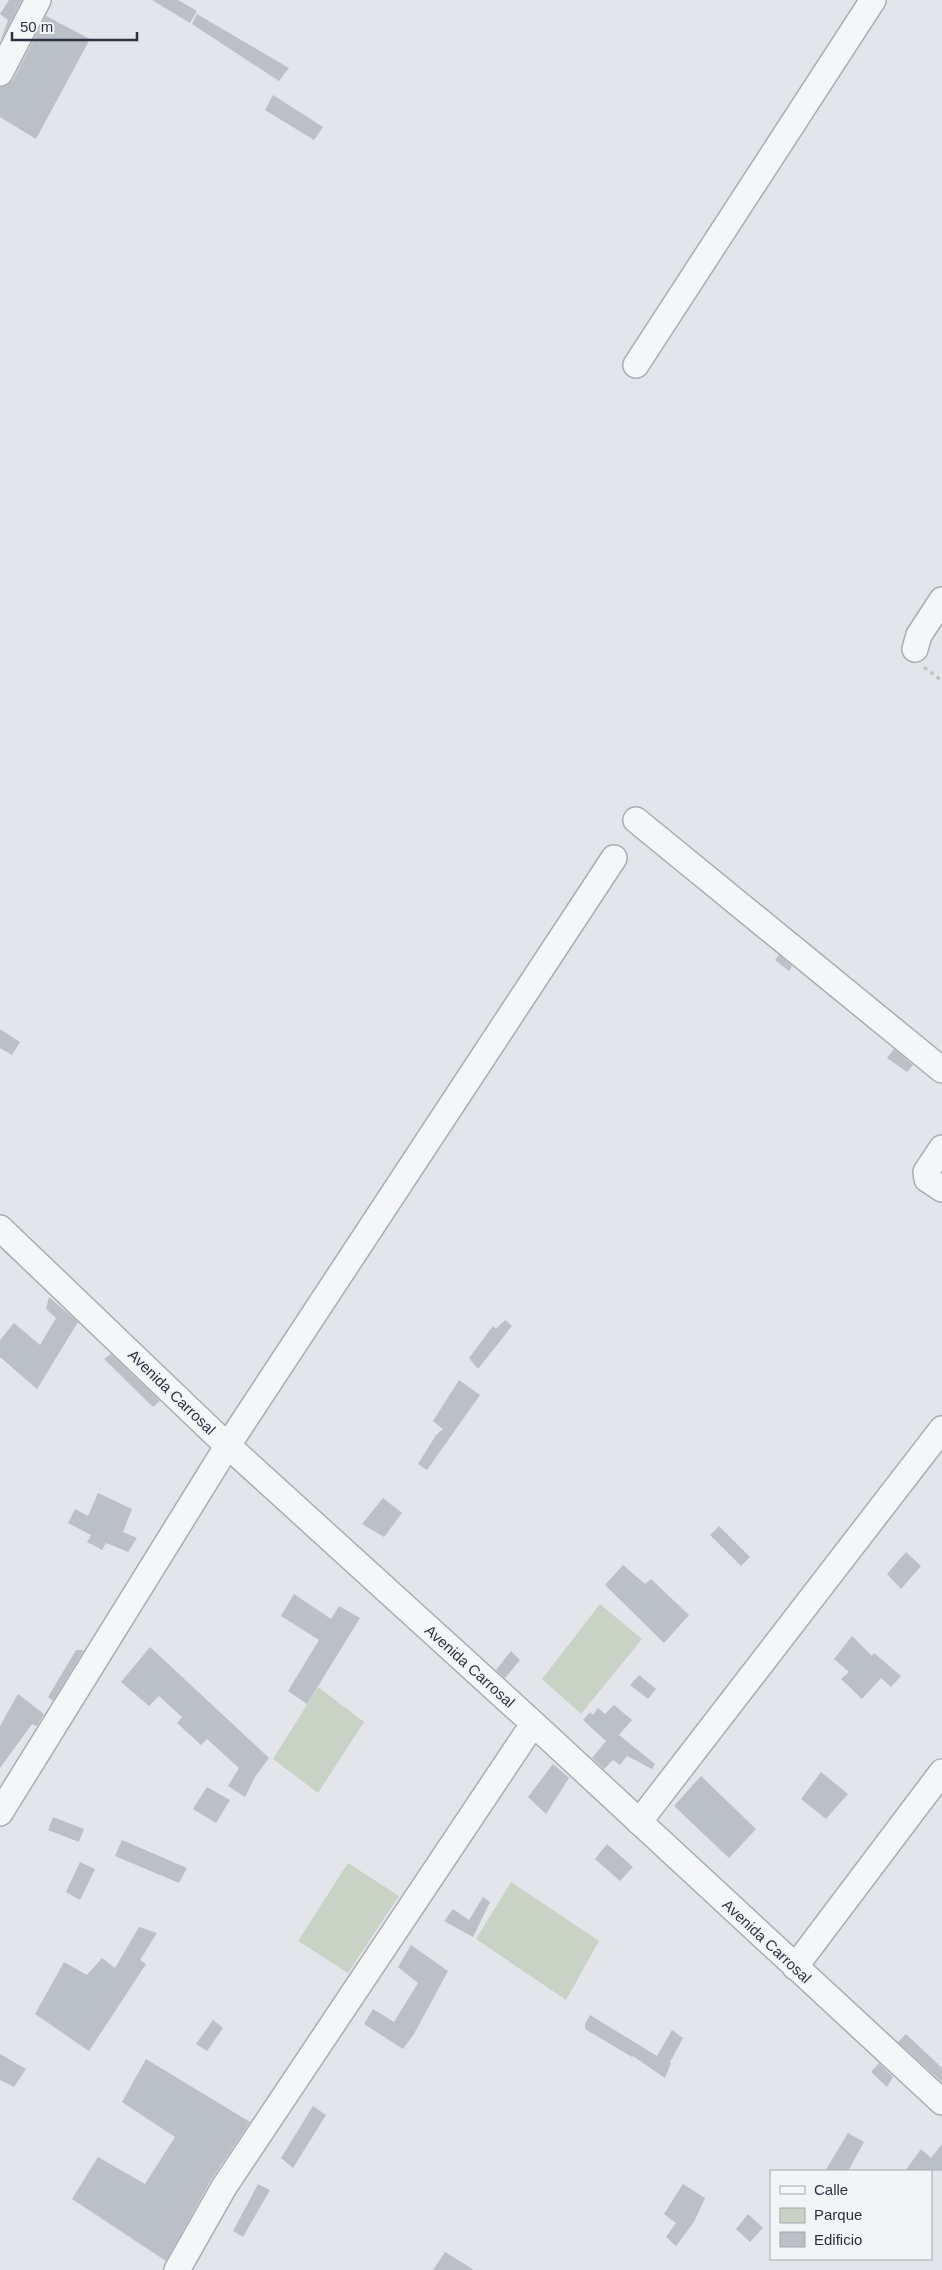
<svg xmlns="http://www.w3.org/2000/svg" width="942" height="2270" font-family="Helvetica,sans-serif">
<style>
.green{fill:#c8d3c5}
.building{fill:#bbbfc6}
.lines{fill:none;stroke-linecap:round;stroke-linejoin:round}
.minor-casing{stroke:#a8acb4;stroke-width:28}
.path{stroke:#bdbfc4;stroke-width:3;stroke-dasharray:4 4;stroke-linecap:butt}
.minor{stroke:#f5f6f8;stroke-width:25}
.labels{text-anchor:middle;dominant-baseline:central;stroke-width:4;stroke-linejoin:round;paint-order:stroke}
.street-label{font-size:15px;fill:#2c3340;stroke:#f2f4f7}
</style>
<rect width="100%" height="100%" fill="#e3e5ea"/>
<path class="green" d="M600,1604L642,1639L581,1714L542,1679Z
M318,1687L364,1722L318,1793L273,1759Z
M348,1863L399,1896L348,1973L298,1941Z
M511,1882L599,1941L566,2000L476,1939Z"/>
<path class="building" d="M9,0H22L0,42L8,20L0,14Z
M152,0H178L197,11L190,23Z
M197,14L289,68L279,81L192,24Z
M46,16L90,39L36,139L0,117V87L7,85L13,80Z
M273,95L323,127L314,140L265,110Z
M779,955L792,966L789,971L775,960Z
M0,1029L20,1042L12,1055L0,1048Z
M894,1049L913,1065L907,1072L887,1058Z
M49,1297L78,1322L37,1389L0,1357V1340L14,1323L40,1345L56,1318L46,1309Z
M505,1320L512,1326L478,1369L469,1358L493,1326L496,1329Z
M111,1354L160,1401L153,1407L104,1359Z
M459,1380L480,1395L427,1470L418,1464L436,1435L443,1429L433,1421Z
M98,1493L132,1509L123,1532L137,1538L128,1552L106,1543L102,1550L87,1542L91,1535L68,1523L75,1509L88,1516Z
M383,1498L402,1513L384,1537L362,1524Z
M719,1526L750,1557L741,1566L710,1535Z
M906,1552L921,1566L901,1589L887,1574Z
M623,1565L645,1584L651,1579L689,1615L664,1643L605,1585Z
M294,1594L331,1619L339,1606L360,1618L307,1704L288,1691L319,1640L281,1616Z
M852,1636L872,1656L874,1653L901,1676L891,1687L881,1678L862,1699L841,1679L849,1672L834,1659Z
M150,1647L269,1758L255,1777L245,1797L228,1786L239,1768L207,1739L201,1745L177,1723L182,1717L159,1696L149,1706L121,1682Z
M76,1650H84L53,1701L48,1697Z
M511,1651L520,1660L505,1678L496,1670Z
M639,1675L656,1689L648,1699L630,1685Z
M18,1694L44,1714L37,1726L32,1724L0,1768V1726Z
M614,1705L632,1720L619,1735L655,1764L652,1769L627,1756L620,1765L613,1760L604,1769L592,1758L606,1741L583,1720L590,1712L593,1715L598,1708L605,1714Z
M553,1764L569,1778L546,1814L528,1797Z
M821,1772L848,1794L826,1819L801,1799Z
M701,1776L756,1829L729,1858L674,1806Z
M207,1787L230,1800L216,1823L193,1809Z
M53,1817L84,1829L79,1842L48,1830Z
M122,1840L187,1868L179,1883L115,1856Z
M607,1844L633,1867L620,1881L595,1859Z
M80,1862L95,1869L80,1900L66,1892Z
M483,1897L490,1902L473,1937L444,1921L453,1909L469,1920Z
M139,1927L157,1933L140,1960L146,1964L89,2051L35,2014L64,1962L87,1975L102,1958L115,1968Z
M411,1945L448,1971L414,2034L403,2049L364,2024L373,2009L394,2022L418,1983L398,1967Z
M590,2015L657,2056L672,2030L683,2038L670,2062L671,2063L665,2078L633,2056L632,2057L585,2029V2024Z
M213,2020L223,2028L207,2051L196,2044Z
M906,2034L942,2068V2082L898,2042Z
M0,2054L26,2069L14,2087L0,2080Z
M146,2059L250,2122L211,2180L166,2261L72,2199L98,2157L145,2184L175,2137L122,2102Z
M879,2063L893,2077L887,2087L871,2072Z
M313,2106L326,2115L293,2168L281,2158Z
M848,2133L864,2142L848,2171H825Z
M942,2144V2171H905L921,2149L931,2158Z
M258,2184L270,2190L243,2237L233,2231Z
M683,2184L705,2198L694,2222L676,2246L666,2237L676,2223L664,2214Z
M748,2214L763,2228L750,2242L736,2229Z
M445,2252L474,2270H433Z"/>
<g class="lines">
<defs>
<path id="minor" d="M0,73L38,0
M636,365L873,0
M915,649L919,635L942,600
M636,820L942,1070
M942,1148L926,1172L927,1179L942,1189
M0,1228L214,1433L535,1725L942,2102
M0,1813L228,1445L614,858
M639,1822L942,1429
M795,1967L942,1772
M177,2270L224,2187L525,1736L535,1725"/>
</defs>
<use href="#minor" class="minor-casing"/>
<path class="path" d="M924,667L942,681"/>
<use href="#minor" class="minor"/>
</g>
<g class="labels">
<g class="street-label">
<text transform="translate(172 1392) rotate(44)">Avenida Carrosal</text>
<text transform="translate(470 1666) rotate(42)">Avenida Carrosal</text>
<text transform="translate(767 1941) rotate(43)">Avenida Carrosal</text>
</g>
</g>
<rect x="770" y="2170" width="162" height="90" fill="#f2f4f7" stroke="#a3a7ae"/>
<rect x="780" y="2186" width="25" height="8" fill="#f5f6f8" stroke="#a3a7ae"/>
<text x="814" y="2195" font-size="15" fill="#2c3340">Calle</text>
<rect x="780" y="2208" width="25" height="15" fill="#c8d3c5" stroke="#a3a7ae"/>
<text x="814" y="2220" font-size="15" fill="#2c3340">Parque</text>
<rect x="780" y="2232" width="25" height="15" fill="#bbbfc6" stroke="#a3a7ae"/>
<text x="814" y="2245" font-size="15" fill="#2c3340">Edificio</text>
<path d="M12 32v8h125v-8" fill="none" stroke="#2c3340" stroke-width="2.5"/>
<text x="20" y="32" font-size="15" fill="#2c3340" stroke="#f2f4f7" stroke-width="4" paint-order="stroke">50 m</text>
</svg>
